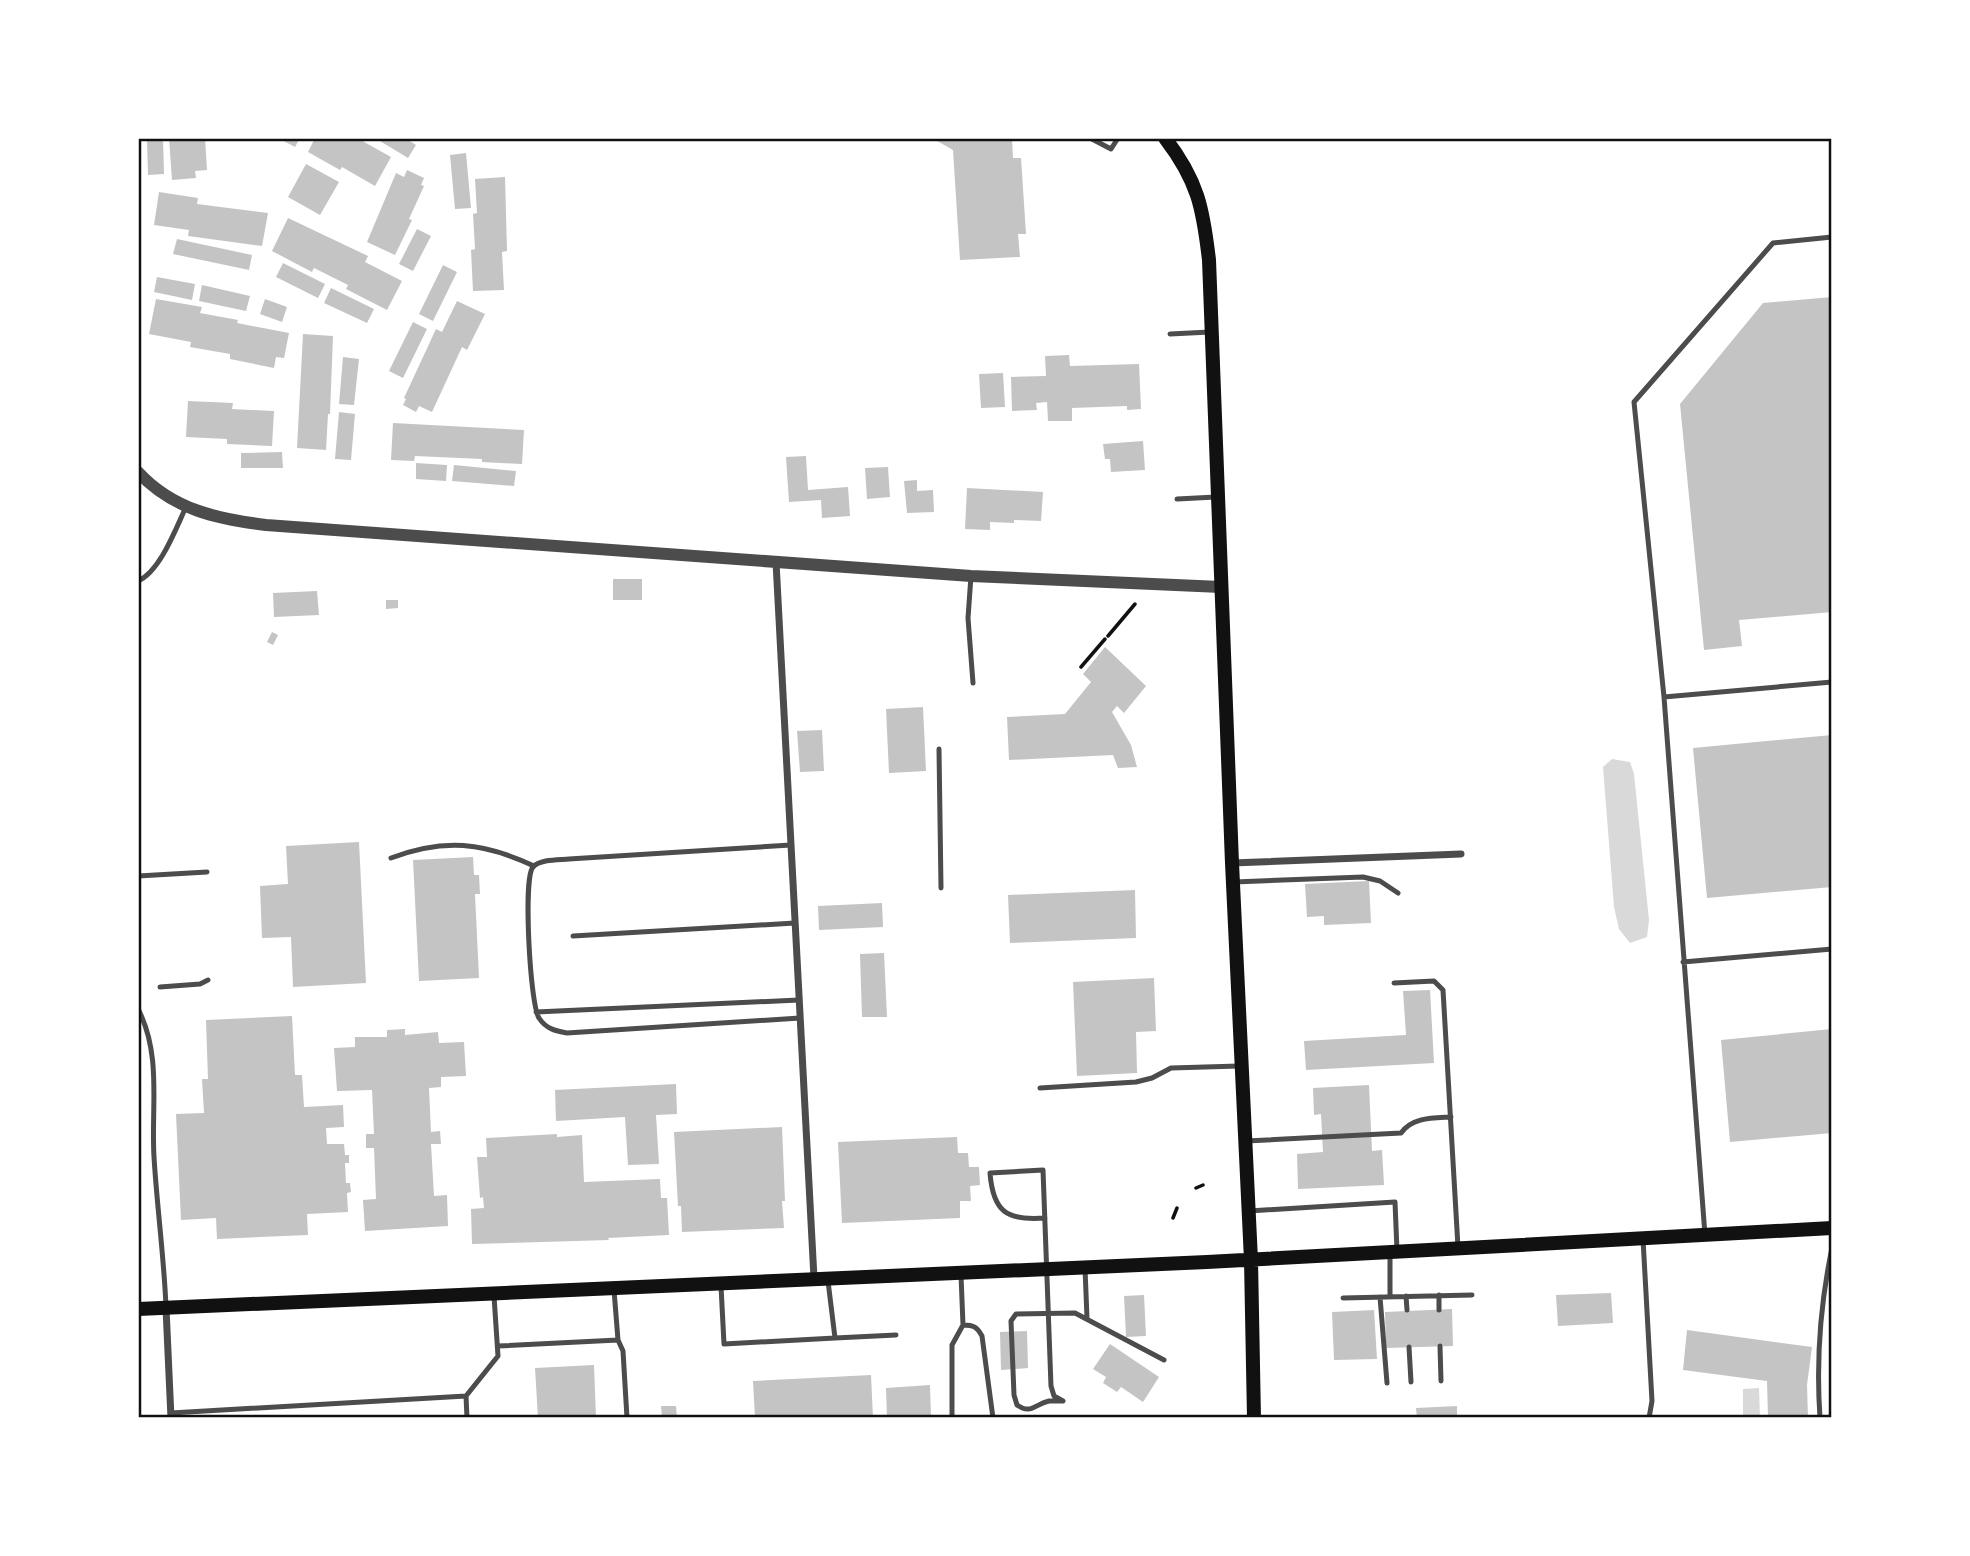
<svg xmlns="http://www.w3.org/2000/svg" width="1970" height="1556" font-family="Jost,sans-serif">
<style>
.water{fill:#d9d9d9}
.building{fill:#c4c4c4}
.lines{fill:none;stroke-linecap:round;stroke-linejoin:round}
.path{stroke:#111;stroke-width:3.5}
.service{stroke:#4c4c4c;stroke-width:5}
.minor{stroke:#4c4c4c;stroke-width:7}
.tertiary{stroke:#4c4c4c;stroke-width:12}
.secondary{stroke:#111;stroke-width:14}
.neatline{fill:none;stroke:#111;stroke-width:2.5}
</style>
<rect width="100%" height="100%" fill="#fff"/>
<path class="water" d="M1612,759L1630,762L1634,774L1649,920L1647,937L1630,943L1619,929L1614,907L1603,767Z
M1759,1388L1760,1418H1743V1389Z"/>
<path class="building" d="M147,138H163L164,174L148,175Z
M169,138H205L207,170L195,171L196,178L172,180Z
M278,138H300L295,147Z
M315,138H351L356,141L357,138L391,157L375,186L342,167L340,170L308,152Z
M375,138H405L416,145L408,158Z
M932,138H1012L1013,158H1021L1026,234H1018L1020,257L960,260L953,150Z
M466,153L471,208L455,209L450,155Z
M306,164L339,182L320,215L288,197Z
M407,170L424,178L421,185L424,186L409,219L412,220L395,255L367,242L396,173L404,177Z
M505,177L507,251L502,252L504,290L473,291L471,250L475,249L473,214L477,213L475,179Z
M159,192L198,198L197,204L268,213L262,246L188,236L189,230L154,225Z
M288,218L368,256L365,262L402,281L387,310L346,289L348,285L314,268L312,272L272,251Z
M417,229L431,236L413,271L399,264Z
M177,239L252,255L249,270L173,254Z
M283,263L325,284L318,298L276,277Z
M443,265L457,272L433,321L419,314Z
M157,277L195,284L192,300L154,292Z
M202,285L250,296L246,311L199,301Z
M331,288L374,309L367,323L324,303Z
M1832,297V612L1739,620L1742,646L1704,650L1680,404L1763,303Z
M156,299L202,307L200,313L238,320L237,323L289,333L284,358L276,357L274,368L230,359V354L190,347L191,342L149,334Z
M265,299L287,307L282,322L260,314Z
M457,301L485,314L467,350L462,347L432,412L419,406L416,412L403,405L406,399L404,398L436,329L442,332Z
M413,322L427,329L403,378L389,371Z
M303,334L333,336L330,414H328L326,450L297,448Z
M1069,355L1070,366L1139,364L1141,409L1127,410V406L1072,408V421H1048L1047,402L1036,403L1037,410L1012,411L1011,377L1046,376L1045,356Z
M343,357L359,359L354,405L339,404Z
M1003,373L1005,407L981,408L979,374Z
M188,401L233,403L232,409L274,411L272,446L227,444V439L186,437Z
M339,412L355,414L351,460L335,459Z
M393,423L524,430L522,464L482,462V459L415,456L414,461L391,460Z
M1143,441L1145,470L1111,472L1110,459H1105L1103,444Z
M282,452L283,468H241V453Z
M806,456L808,490L848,487L850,516L822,518L821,500L789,502L786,457Z
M416,463L447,465L446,481L416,479Z
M454,465L516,471L514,486L452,481Z
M888,467L890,497L867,499L865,468Z
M917,480V491L933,490L934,512L907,513L904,481Z
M967,488L1043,492L1041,521L1014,520V523L990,522V530L965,529Z
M613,579H642V600H613Z
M317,591L319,615L274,617L273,593Z
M386,600H398V608L386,609Z
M272,632L278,635L273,645L267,642Z
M1105,647L1146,686L1124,713L1117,706L1112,712L1131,745L1137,767L1118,768L1113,755L1009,760L1007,717L1065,714L1091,682L1083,674Z
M923,707L926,771L889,773L886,709Z
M822,730L824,771L800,772L797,731Z
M1832,735V887L1707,898L1693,748Z
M359,842L366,983L293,987L291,937L262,938L260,886L288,884L286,846Z
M473,857L474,875H479L480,894H475L479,978L419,981L413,860Z
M1369,881L1371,923L1324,925V916L1307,917L1305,884Z
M1135,890L1136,938L1010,943L1008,895Z
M882,903L883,927L819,930L818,906Z
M884,953L887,1017H862L860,954Z
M1154,978L1156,1031L1136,1032L1137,1073L1077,1076L1073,982Z
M1430,990L1434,1063L1306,1070L1304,1041L1406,1035L1403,991Z
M292,1016L295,1075H302L304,1107L343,1105L344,1127L326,1128L327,1144H344L345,1155H349V1163H345L346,1183H350L351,1192L347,1193L348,1212L307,1214L308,1235L217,1239L216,1218L181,1220L176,1114L204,1113L202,1079H208L206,1020Z
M405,1029V1035L438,1032L439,1043L464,1042L466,1076L441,1077V1087L429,1088L431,1132L440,1131L441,1144H431L434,1196L447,1195L448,1226L365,1231L363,1200L376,1199L374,1148H366V1134H374L372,1090L337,1091L334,1048L355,1047V1037H387V1030Z
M1832,1029V1133L1730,1142L1721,1040Z
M676,1084L677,1114L656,1115L659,1164L628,1165L625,1117L556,1121L555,1090Z
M1369,1085L1372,1151L1382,1150L1384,1185L1298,1189L1297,1154L1323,1152L1321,1114L1314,1115L1313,1088Z
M782,1127L785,1201H782L784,1228L682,1232L681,1206H678L674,1132Z
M557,1134V1137L582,1135L584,1182L660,1179L661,1198H667L669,1235L608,1238L609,1240L472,1244L471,1209L484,1208L483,1197L480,1198L477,1157H487L486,1138Z
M957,1137L958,1153H968L969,1167H979L980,1185L970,1186L971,1201H960V1218L842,1223L838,1142Z
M1611,1293L1613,1323L1558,1326L1556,1295Z
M1144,1295L1146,1336L1126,1337L1124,1296Z
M1452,1309L1453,1346L1386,1348L1385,1312Z
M1374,1310L1377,1359L1334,1360L1332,1312Z
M1687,1330L1812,1347L1807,1385L1808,1418H1768L1767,1381L1683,1370Z
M1027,1331L1028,1368L1001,1370L1000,1332Z
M1110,1344L1159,1377L1143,1402L1121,1387L1117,1392L1103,1383L1106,1377L1093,1369Z
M594,1365L596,1418H538L535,1368Z
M871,1375L873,1418H755L753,1381Z
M930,1385L931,1418H887L886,1388Z
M661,1406H676L677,1418H662Z
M1457,1406V1418H1417L1416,1408Z"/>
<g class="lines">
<path class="path" d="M1108,636L1135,604
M1081,667L1105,639
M1196,1188L1203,1185
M1173,1218L1177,1208"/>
<path class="service" d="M1090,138L1111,149L1118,138
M1170,334L1210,332
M1177,499L1216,497
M971,576L968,618L973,683
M138,581C160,572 176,528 186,507
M1664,697L1832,682
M939,749L941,888
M791,845L569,859C559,860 540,859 533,867C523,878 530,1005 539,1018C546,1029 556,1031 567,1033L800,1018
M391,858C444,838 483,842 534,866
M138,876L207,872
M1234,882L1363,877L1380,881L1398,893
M573,936L795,923
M1683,962L1832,949
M1394,983L1434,981L1443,990L1458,1247
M160,987L200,984L208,980
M138,1009C162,1055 151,1107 154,1157C157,1207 164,1257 166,1307
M536,1012L799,1000
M1040,1088L1136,1082L1152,1078L1171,1068L1239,1066
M1246,1141L1401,1133C1412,1117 1433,1118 1451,1117
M1249,1211L1395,1202L1397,1251
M1045,1218C1007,1221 993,1212 990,1173L1043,1170L1051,1386L1054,1396L1063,1401
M1705,1235L1664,697L1634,402L1773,243L1832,237
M1643,1239L1652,1401L1649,1418
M1390,1254V1296
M1085,1268L1087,1318
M828,1281L835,1338L896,1335
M721,1286L724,1344L835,1338
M614,1290L618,1340L623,1351L627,1418
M1439,1295V1310
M1406,1296L1407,1310
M1380,1297L1387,1383
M1343,1298L1472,1295
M963,1325C974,1325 977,1327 982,1336L993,1418
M498,1346L618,1340
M1440,1346L1441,1381
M1409,1347L1411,1382
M1061,1401C1057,1401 1053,1401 1049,1401C1035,1404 1031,1415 1017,1405L1014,1395L1011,1321L1016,1314L1075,1313L1164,1360
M171,1413L466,1396
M467,1418L466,1396L498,1356L494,1296
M952,1418V1345L963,1325L961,1275
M1820,1418C1816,1360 1820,1305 1832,1248"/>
<path class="minor" d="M776,562L814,1278
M1232,863L1461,854
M166,1308L171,1418"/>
<path class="tertiary" d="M138,472C173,510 218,519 266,525L971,576L1221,587"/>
<path class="secondary" d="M1165,138C1198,181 1203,208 1209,260L1232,863L1251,1260L1254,1418
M138,1309L1207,1262L1832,1228"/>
</g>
<rect width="1970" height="1556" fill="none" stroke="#ffffff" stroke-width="280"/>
<rect x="140" y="140" width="1690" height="1276" class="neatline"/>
</svg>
